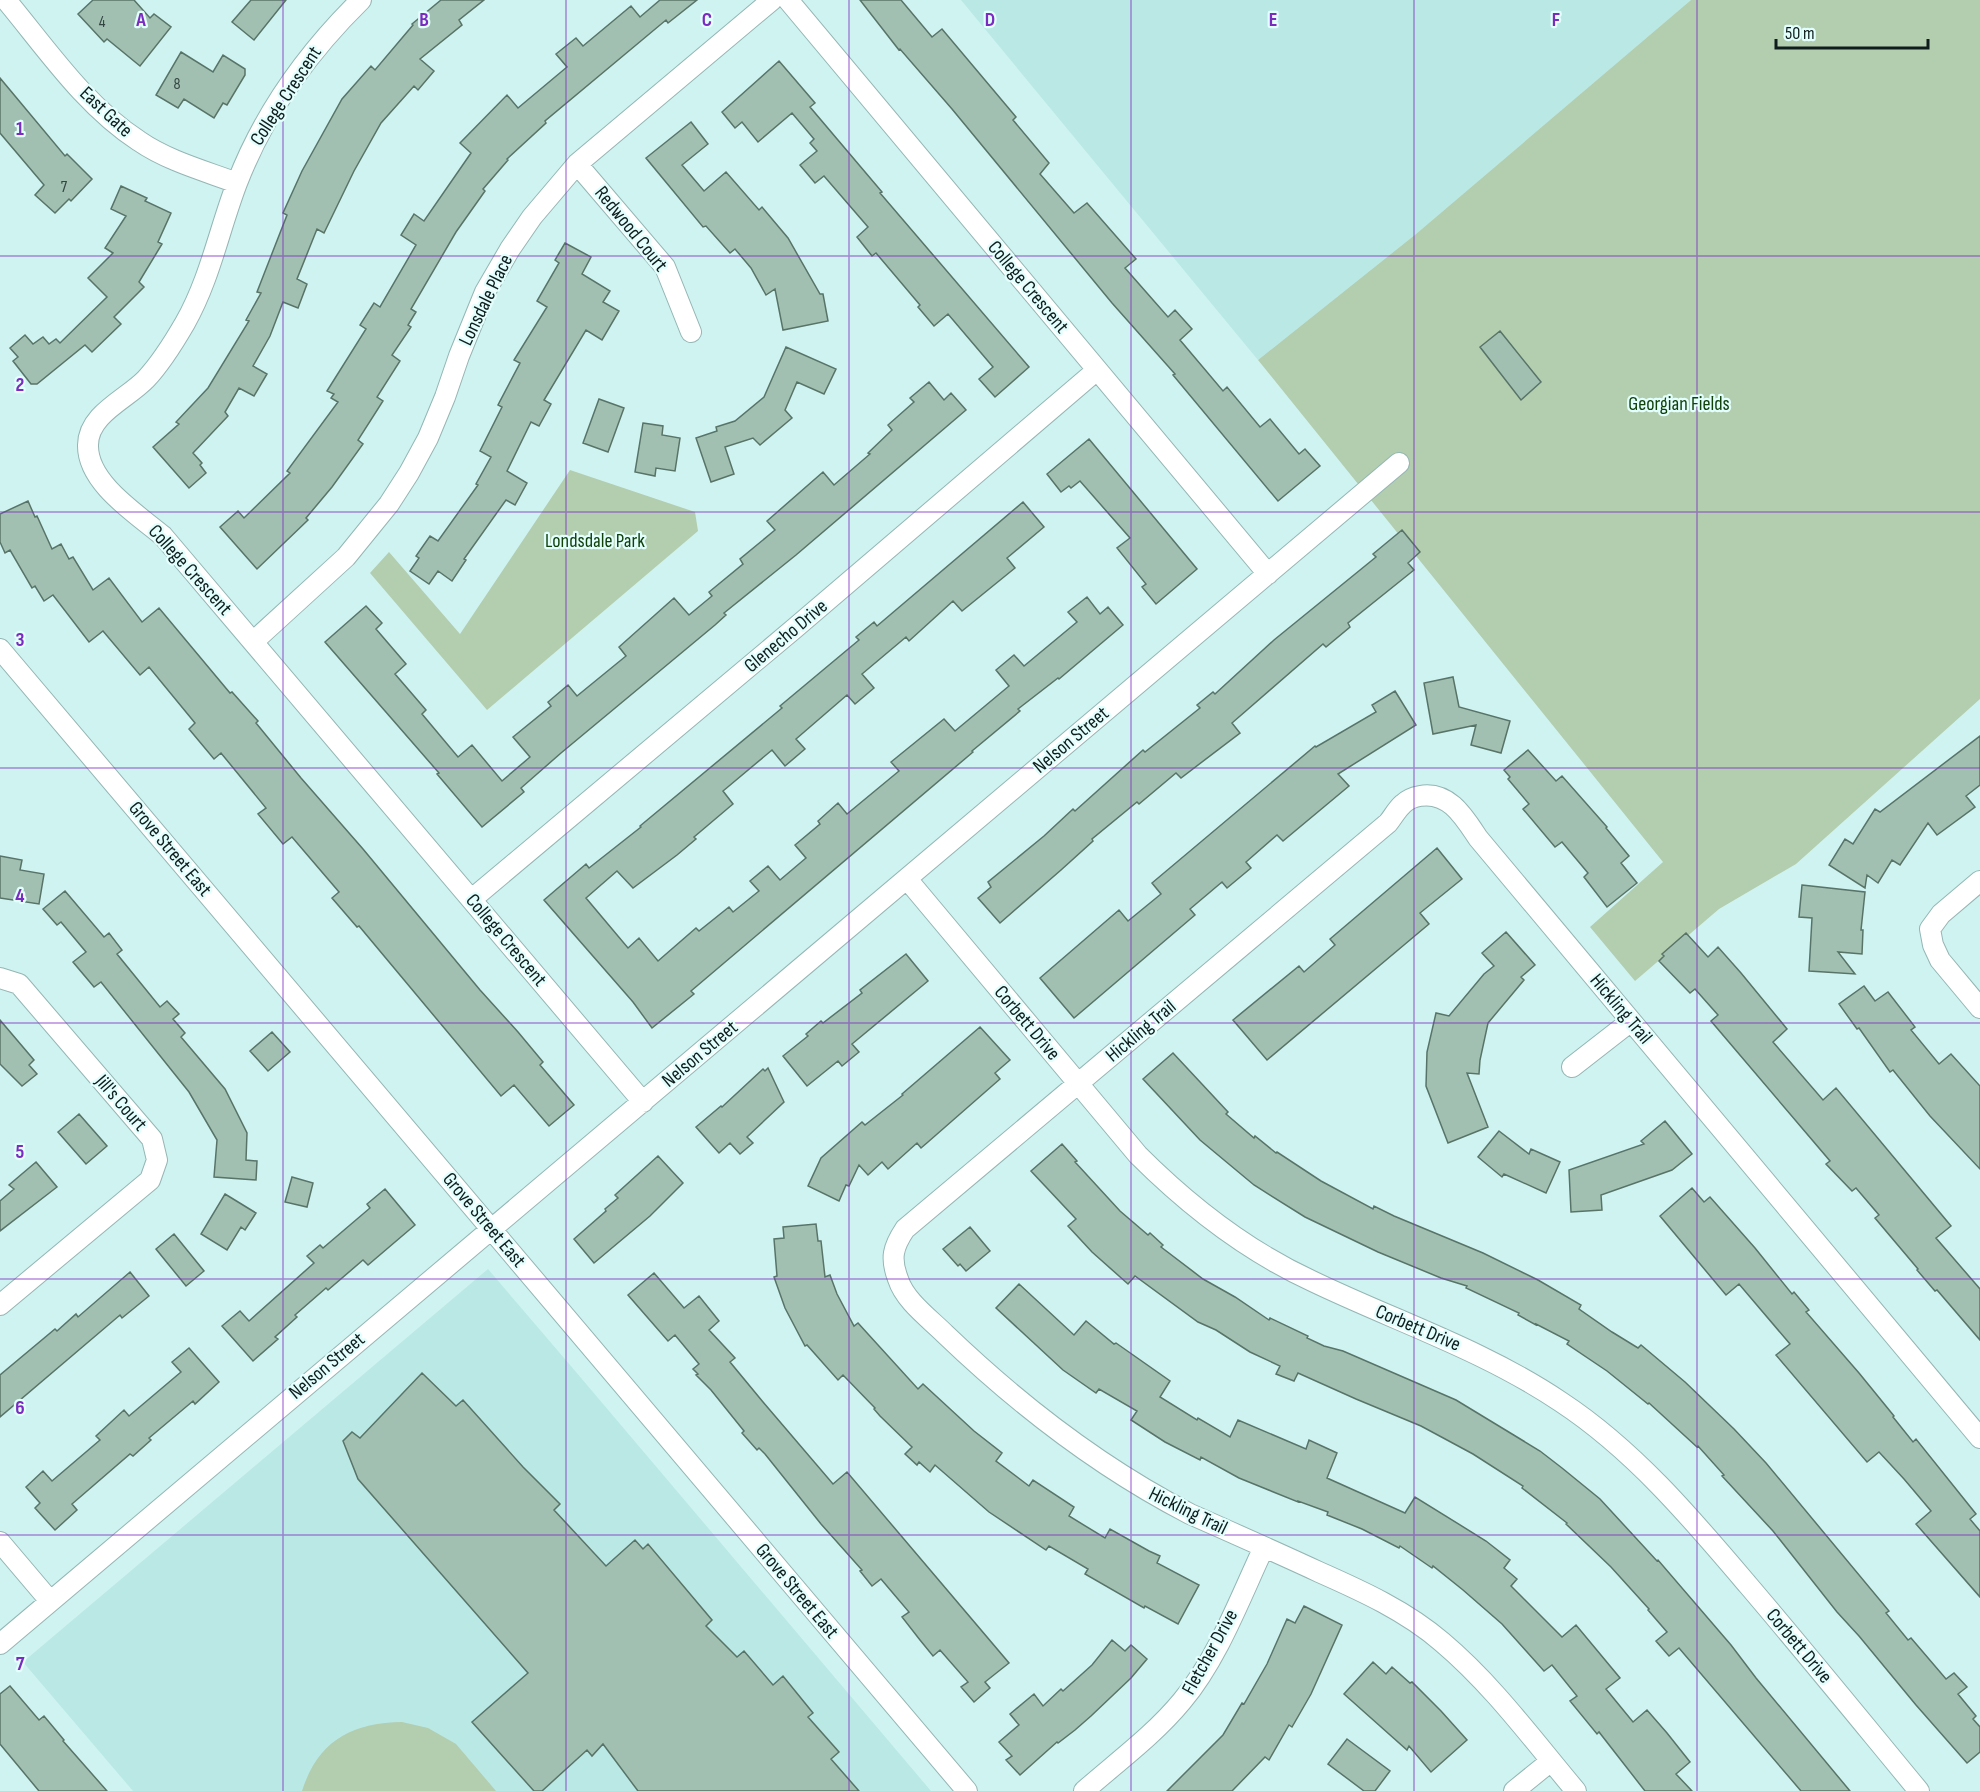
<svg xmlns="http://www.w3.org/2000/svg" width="1980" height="1791" font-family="'Sofia Sans Condensed',sans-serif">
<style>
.built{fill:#bae8e5}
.green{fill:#b3cdaf}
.building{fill:#a2c0b2;stroke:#587468;stroke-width:1.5}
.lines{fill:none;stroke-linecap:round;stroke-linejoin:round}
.minor-casing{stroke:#94b6b4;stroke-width:22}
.minor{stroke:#fff;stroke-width:20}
.grid{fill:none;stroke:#7b2cbf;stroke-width:1.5;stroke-opacity:0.55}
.labels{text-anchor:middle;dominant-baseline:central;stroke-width:4.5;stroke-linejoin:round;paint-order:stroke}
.number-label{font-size:16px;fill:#344642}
.street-label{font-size:20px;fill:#101d1d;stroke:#e2fefd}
.park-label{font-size:20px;fill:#104109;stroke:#e2fefd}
.grid-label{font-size:20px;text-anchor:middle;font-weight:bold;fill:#7b2cbf;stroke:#e2fefd;stroke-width:4.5;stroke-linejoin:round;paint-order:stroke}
</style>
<rect width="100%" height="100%" fill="#cff3f1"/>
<path class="built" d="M961,0H1691L1416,234L1258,360Z
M488,1269L576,1372L931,1791H133L23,1662Z"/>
<path class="green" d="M1691,0H1980V699L1796,864L1719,909L1635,981L1590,927L1663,862L1258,360L1416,234Z
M570,470L695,512L698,531L487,710L370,573L389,552L460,634Z
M402,1722L428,1728L456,1744L496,1791H302C318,1741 351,1723 402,1722Z"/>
<path class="building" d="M93,0H134L150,18L154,14L171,27L140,66L107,39L104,42L78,14Z
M251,0H286L254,40L232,22Z
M441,0H484L459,20L462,25L420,59L434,71L418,90L414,86L381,123L354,171L324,233L317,229L297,279L307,284L298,308L283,302L270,336L253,366L267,374L254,396L239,388L225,412L228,416L193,453L202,463L200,465L206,473L189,488L153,447L179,424L176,422L208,388L249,321L246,320L261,293L257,292L287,215L283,213L302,171L342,99L371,66L375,70L413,25L412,24Z
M660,0H697L668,23L666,20L545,121L546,123L507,159L508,160L483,189L485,191L456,232L411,309L416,312L408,325L411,327L392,355L400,361L377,397L383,401L358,440L363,444L332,487L306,518L308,520L257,569L220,527L238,511L244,518L290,473L287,471L338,402L331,398L334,394L327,391L366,329L360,325L374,303L380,307L416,245L401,235L414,214L424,221L471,153L460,143L507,95L518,108L567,67L556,54L576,38L583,46L631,6L640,17Z
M860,0H901L932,37L942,29L1016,117L1013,120L1049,163L1040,174L1074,213L1087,203L1136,259L1125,268L1168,317L1175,310L1192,329L1180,340L1223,391L1227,387L1260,427L1270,419L1299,454L1305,449L1320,466L1278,501L1173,375L1175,374L1112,303L952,109L900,49L899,50Z
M181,52L213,72L223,55L245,69V75L227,105L223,103L214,118L184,99L178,108L156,95Z
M779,61L815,103L810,107L882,192L880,193L1029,367L995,397L979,379L993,367L948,314L934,326L918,307L920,305L876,253L872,256L857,237L868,227L824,176L815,183L800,165L817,151L810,143L814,139L792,113L758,142L742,122L735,128L722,112Z
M0,78L65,156L67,154L92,179L71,201L69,199L55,213L35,195L44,185L0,133Z
M691,122L708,144L682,165L704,191L726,172L759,210L762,207L788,238L820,294H823L828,321L783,330L775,289L766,295L751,268L735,249L730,253L706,226L703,227L646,158Z
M121,186L147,198L145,201L171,213L158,242L162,244L139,282L144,287L114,317L121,324L92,352L85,345L37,384H31L13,361L18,357L10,348L25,335L33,344L43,337L49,344L56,339L60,343L107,297L88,278L113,253L105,248L126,216L111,209Z
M565,243L591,257L582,274L610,291L603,302L619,311L602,340L586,330L544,400L551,404L539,426L531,422L507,471L527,483L515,505L506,500L464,559L466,560L452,581L438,571L429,584L410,571L419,558L416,556L430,536L438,541L478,485L476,484L491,457L480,451L502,407L498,405L520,363L514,360L547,307L537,301L559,263L555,260Z
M1500,331L1541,382L1521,400L1480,347Z
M786,347L836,369L824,394L797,382L785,410L792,418L760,445L753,438L725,447L734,474L711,482L696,438L717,431L716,427L735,421L764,397Z
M929,382L944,400L951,393L966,410L796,555L724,613L726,615L715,625L561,753L521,788L524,792L482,827L437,774L439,773L325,642L366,606L382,623L376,629L406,664L395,674L426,710L422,714L458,757L472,745L502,781L530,757L513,737L551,706L548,702L568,685L577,696L626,656L619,647L674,598L689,615L712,596L709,592L743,564L740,559L775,530L767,521L823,472L834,485L870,454L868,453L892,430L888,425L914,402L910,398Z
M599,399L624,408L608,452L583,443Z
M643,423L663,426L662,435L680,438L675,471L656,468L655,476L635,472Z
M1089,439L1197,569L1156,604L1142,587L1146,584L1117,548L1130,538L1080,481L1071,488L1069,486L1061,492L1047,474Z
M28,501L35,517L37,516L52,549L61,544L69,559L73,557L93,590L109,578L142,622L159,608L230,693L232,692L258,721L256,723L301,778L363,849L480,990L518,1032L543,1062L540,1065L574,1105L549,1126L514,1085L501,1096L359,926L357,927L332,898L339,892L292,837L283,844L258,814L266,808L221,753L214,759L189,729L195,723L149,667L140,675L103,631L89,642L53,595L44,601L35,586L32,588L10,550L5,553L0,542V514Z
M1023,502L1044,527L1007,558L1015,568L962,611L953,601L909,641L906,637L862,674L874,688L855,704L847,695L796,739L805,749L785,766L772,750L723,791L733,804L694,837L696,839L677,855L633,888L617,871L586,898L628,948L639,938L658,961L696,928L699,931L729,907L733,912L759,891L750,881L768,866L780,880L806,858L795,845L820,824L818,821L838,803L847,814L899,771L891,762L944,719L955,731L1009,686L996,670L1014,655L1024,666L1077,622L1068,612L1087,597L1100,614L1108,607L1123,625L1059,679L1058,678L1018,709L1020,711L972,751L973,752L691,991L694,994L652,1028L633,1002L544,900L586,864L589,868L641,827L640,826L782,708L780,706L859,640L856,637L874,622L877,626Z
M1402,530L1420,552L1408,563L1414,570L1348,623L1350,627L1326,647L1323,644L1232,723L1240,733L1181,778L1176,773L1139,804L1137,802L1092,839L1093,841L1061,870L1000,923L978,898L991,887L988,882L1044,836L1073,809L1075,811L1143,750L1145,752L1200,708L1197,705L1213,692L1215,694L1274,640L1376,557L1373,554Z
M1453,677L1459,707L1510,721L1501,753L1471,745L1476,725L1433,734L1424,683Z
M1395,691L1416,725L1338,774L1349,786L1283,841L1277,835L1246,862L1251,868L1227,888L1222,882L1190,909L1195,915L1074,1018L1040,978L1119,910L1128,921L1161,894L1152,883L1315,746L1316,747L1376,712L1372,705Z
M1980,736V785L1966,796L1975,807L1937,835L1928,823L1900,865L1892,860L1878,883L1867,875L1865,888L1829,865L1845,839L1853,844L1875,809L1880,812Z
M1528,750L1556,781L1562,776L1607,827L1606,828L1629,856L1621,863L1637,883L1607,907L1584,877L1588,873L1562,842L1555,847L1523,809L1529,804L1508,779L1510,777L1504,770Z
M1437,848L1462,879L1420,913L1429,924L1267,1060L1233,1020L1299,966L1304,972L1335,945L1330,939Z
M0,856L22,860L20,870L44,874L39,904L0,898Z
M1802,885L1865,892L1861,930H1863L1862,954L1838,952L1855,974L1809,971L1812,918L1799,917Z
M65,891L104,937L109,933L122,950L117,954L160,1007L167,1001L179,1014L173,1019L185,1033L181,1037L225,1089L247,1133L246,1160L257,1161L256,1180L214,1177L217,1140L189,1092L101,982L94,987L73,962L86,952L61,922L57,925L43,909Z
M1506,932L1535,965L1521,977L1524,980L1488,1023L1480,1060L1479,1074L1467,1073L1488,1127L1448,1143L1426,1086L1427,1052L1436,1013L1449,1016L1484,974L1494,966L1482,953Z
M1686,933L1708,957L1718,947L1741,973L1787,1029L1773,1042L1823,1100L1836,1088L1951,1226L1936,1238L1980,1289V1340L1937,1290L1935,1291L1917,1270L1918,1269L1875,1218L1879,1215L1856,1188L1852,1191L1826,1164L1830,1161L1711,1021L1718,1015L1695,989L1690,993L1659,961L1664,956L1662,954Z
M906,954L928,981L852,1044L859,1052L842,1066L838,1061L807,1086L783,1056L808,1036L806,1034L821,1021L823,1023L862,993L860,990Z
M1864,986L1875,1001L1888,992L1915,1027L1911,1030L1939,1064L1951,1054L1980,1086V1169L1930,1116L1893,1070L1890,1072L1859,1028L1857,1029L1839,1004Z
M0,1020L34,1060L29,1065L37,1074L22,1086L0,1064Z
M980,1027L1010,1060L995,1073L1000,1079L928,1142L921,1148L917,1143L888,1169L882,1162L868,1175L859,1165L849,1186L846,1185L839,1201L808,1186L821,1158L862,1122L865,1125L903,1095L902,1094Z
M272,1032L290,1052L268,1071L250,1051Z
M1173,1053L1228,1112L1226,1114L1254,1138L1255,1136L1276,1153L1277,1152L1321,1181L1373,1209L1374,1206L1394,1216L1483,1253L1538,1280L1581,1305L1579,1309L1612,1332L1638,1348L1641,1345L1685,1382L1734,1429L1766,1463L1889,1611L1886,1613L1908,1640L1911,1638L1946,1679L1954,1673L1967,1687L1958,1694L1976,1716L1973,1719L1980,1727V1752L1967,1763L1916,1705L1859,1636L1837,1612L1773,1531L1722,1476L1724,1475L1698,1446L1697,1447L1649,1403L1648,1404L1607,1371L1567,1344L1569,1341L1536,1324V1325L1518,1315L1519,1313L1466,1288L1467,1286L1441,1278L1378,1252L1305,1217L1254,1185L1200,1140L1143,1079Z
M768,1068L784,1102L747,1137L753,1143L740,1154L730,1143L719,1153L696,1127L721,1106L722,1107L763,1069L765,1071Z
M79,1114L107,1146L86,1164L58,1132Z
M1665,1121L1692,1154L1672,1170L1601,1195L1602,1210L1571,1212L1569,1170L1644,1144L1641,1141Z
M1499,1131L1529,1154L1531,1149L1560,1162L1546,1193L1504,1174L1502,1177L1478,1157Z
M1062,1144L1077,1161L1075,1162L1120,1211L1148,1235L1150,1233L1163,1245L1161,1247L1203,1279L1235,1297L1269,1320L1270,1318L1308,1336L1307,1338L1324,1346L1343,1351L1456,1400L1540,1451L1562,1468L1600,1499L1657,1561L1658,1560L1731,1645L1756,1678L1850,1791H1801L1679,1648L1669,1656L1656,1641L1667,1632L1648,1610L1649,1609L1611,1567L1566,1524L1567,1523L1522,1488L1523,1486L1473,1454L1421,1426L1356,1399L1298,1373L1294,1381L1276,1374L1280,1366L1250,1352L1216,1330L1198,1322L1135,1276L1128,1284L1092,1252L1068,1226L1076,1219L1031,1171Z
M658,1156L683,1183L650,1216L594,1263L574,1239L606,1211L605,1209L618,1198L615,1195Z
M36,1162L57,1187L0,1231V1201L14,1189L9,1185Z
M292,1177L313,1183L307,1207L285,1202Z
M1692,1188L1704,1202L1710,1197L1755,1248L1792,1294L1794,1292L1809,1310L1806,1312L1859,1373L1894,1416L1893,1417L1913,1442L1916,1439L1976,1514L1970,1519L1980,1531V1597L1916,1524L1931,1511L1904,1479L1879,1452L1867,1462L1776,1355L1790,1344L1739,1284L1726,1295L1660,1216Z
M385,1189L415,1225L368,1265L363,1260L328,1290L326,1288L295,1315L297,1317L275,1337L278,1339L253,1361L222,1326L240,1311L249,1321L314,1263L307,1256L320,1245L323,1248L370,1208L367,1204Z
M225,1194L256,1213L245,1230L241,1227L227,1250L201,1234Z
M816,1224L818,1241H821L825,1277L830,1275L837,1294L854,1326L858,1323L918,1389L923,1384L974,1431L1002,1453L996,1461L1029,1486L1033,1480L1074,1507L1069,1516L1105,1538L1110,1529L1149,1551L1160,1556L1157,1563L1199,1585L1178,1624L1145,1606L1144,1608L1085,1574L1088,1569L1049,1546L1046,1550L989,1512L935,1465L930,1472L919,1462L917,1465L905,1454L912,1447L880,1416L874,1409L875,1408L843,1375L838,1380L807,1345L805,1346L785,1308L774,1277L777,1276L774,1239L784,1238L783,1227Z
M970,1227L990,1251L966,1271L960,1264L958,1266L943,1249Z
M174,1234L204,1271L186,1286L156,1249Z
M130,1272L149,1296L122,1318L120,1315L0,1417V1375L55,1329L57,1331L76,1314L78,1317Z
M654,1273L684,1308L699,1296L719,1321L709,1330L735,1358L730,1362L763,1402L833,1484L847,1472L1009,1663L985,1682L990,1688L974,1702L961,1687L968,1682L940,1650L933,1656L920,1640L902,1617L909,1612L892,1592L881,1579L872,1586L860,1571L862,1570L821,1524L765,1454L759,1448L757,1450L742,1433L744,1431L711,1390L696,1375L698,1374L693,1369L699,1364L675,1335L668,1341L628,1295Z
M1019,1284L1074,1335L1086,1321L1114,1344L1116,1343L1170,1381L1160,1397L1197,1420L1198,1418L1230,1437L1238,1420L1306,1449L1309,1440L1337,1453L1327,1478L1405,1513L1415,1497L1486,1541L1510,1560L1504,1568L1517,1579L1511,1586L1562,1637L1576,1625L1620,1678L1606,1689L1633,1722L1647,1710L1667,1733L1690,1762L1676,1774L1692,1791H1645L1599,1732L1597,1734L1570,1701L1577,1696L1552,1665L1544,1671L1502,1624L1463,1590L1433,1566L1432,1568L1400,1546L1399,1548L1362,1529L1327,1515L1328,1512L1298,1501V1502L1239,1478L1201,1457L1200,1460L1165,1442L1131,1420L1137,1411L1099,1389L1096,1393L1063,1370L996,1308Z
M189,1348L219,1382L195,1404L193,1401L149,1438L151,1440L133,1456L130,1454L72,1504L77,1510L55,1530L35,1508L40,1503L26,1487L43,1471L52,1481L100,1440L96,1436L124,1410L129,1416L181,1372L172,1362Z
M422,1373L456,1406L463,1400L523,1467L560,1504L554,1510L606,1566L635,1540L643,1549L648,1544L712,1620L706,1626L737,1657L744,1651L773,1685L783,1676L813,1713L808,1717L839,1752L831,1759L859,1791H638L603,1744L592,1756L587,1750L542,1791H534L472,1722L528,1673L358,1479L343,1441L352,1432L360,1438Z
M1304,1606L1342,1625L1311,1694L1292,1727L1289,1725L1269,1760L1265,1757L1232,1791H1167L1223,1735L1242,1703L1244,1704L1267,1664L1287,1619L1295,1623Z
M1112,1640L1125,1651L1131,1645L1147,1659L1131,1678L1091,1716L1075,1730L1058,1743L1057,1742L1020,1775L1006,1760L1012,1756L999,1742L1019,1725L1010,1714L1034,1694L1043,1706L1061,1689L1063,1691L1092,1665Z
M1373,1662L1386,1674L1392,1667L1410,1683L1412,1682L1441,1711L1467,1740L1431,1772L1409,1746L1407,1750L1344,1694Z
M10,1686L39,1720L44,1716L64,1740L63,1741L107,1791H39L0,1744V1694Z
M1347,1739L1390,1771L1375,1791H1364L1328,1764Z"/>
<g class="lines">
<defs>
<path id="minor" d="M6,0C46,48 85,106 139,141C168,161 205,171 237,183
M361,0C308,52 264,113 237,183C219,230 210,279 185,323C174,342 161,363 146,379C127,399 88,414 88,445C87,483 137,514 163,536L643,1102
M788,0L1268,574
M577,164L665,267L691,332
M254,641L346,557L389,504L409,473L428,438L445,397L459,356L485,292L510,249L532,217L577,164L772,0
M0,649L967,1791
M907,879L1138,1155C1188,1205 1247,1251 1312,1281C1395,1321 1484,1350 1561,1402C1634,1450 1692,1519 1748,1585C1806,1653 1862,1722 1919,1791
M1980,881L1941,914L1930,929L1933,945L1940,960L1980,1008
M472,899L795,628L1097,370
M0,978L19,984L152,1139L157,1160L150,1180L0,1305
M1572,1067L1631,1021
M0,1542L50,1601
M0,1644L1399,463
M1084,1791C1117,1762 1154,1735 1182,1701C1218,1658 1240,1598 1264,1547
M1514,1791L1551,1761
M1576,1791C1533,1740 1493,1685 1442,1642C1406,1611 1362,1591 1319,1572C1276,1552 1233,1533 1190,1514C1099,1467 1019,1405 945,1334C929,1318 905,1301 898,1279C890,1258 893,1247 905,1229L1388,823C1393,817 1397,809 1403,804C1408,799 1414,797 1420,796C1449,791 1464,817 1478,838L1980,1438"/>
</defs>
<use href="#minor" class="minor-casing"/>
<use href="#minor" class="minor"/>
</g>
<path class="grid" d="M283,0V1791M566,0V1791M849,0V1791M1131,0V1791M1414,0V1791M1697,0V1791M0,256H1980M0,512H1980M0,768H1980M0,1023H1980M0,1279H1980M0,1535H1980"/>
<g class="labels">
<g class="number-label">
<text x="102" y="22">4</text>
<text x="177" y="84">8</text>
<text x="64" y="187">7</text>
</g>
<g class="street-label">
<text transform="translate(286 96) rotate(-57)">College Crescent</text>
<text transform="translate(106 112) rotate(43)">East Gate</text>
<text transform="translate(631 229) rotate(51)">Redwood Court</text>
<text transform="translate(1028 287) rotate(50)">College Crescent</text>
<text transform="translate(486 300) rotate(-64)">Lonsdale Place</text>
<text transform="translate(190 570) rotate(48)">College Crescent</text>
<text transform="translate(786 636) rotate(-40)">Glenecho Drive</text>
<text transform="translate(1071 740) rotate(-40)">Nelson Street</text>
<text transform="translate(170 849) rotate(50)">Grove Street East</text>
<text transform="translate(506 940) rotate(50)">College Crescent</text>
<text transform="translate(1621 1009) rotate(50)">Hickling Trail</text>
<text transform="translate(1027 1023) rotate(50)">Corbett Drive</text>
<text transform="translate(1141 1031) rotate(-40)">Hickling Trail</text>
<text transform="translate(700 1054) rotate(-40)">Nelson Street</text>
<text transform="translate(121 1103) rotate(49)">Jill's Court</text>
<text transform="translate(484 1220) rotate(50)">Grove Street East</text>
<text transform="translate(1418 1328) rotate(23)">Corbett Drive</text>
<text transform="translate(327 1366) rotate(-40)">Nelson Street</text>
<text transform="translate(1188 1511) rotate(26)">Hickling Trail</text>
<text transform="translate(797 1591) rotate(50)">Grove Street East</text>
<text transform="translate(1799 1646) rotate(50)">Corbett Drive</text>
<text transform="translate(1210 1652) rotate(-61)">Fletcher Drive</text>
</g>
<g class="park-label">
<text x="1679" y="404">Georgian Fields</text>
<text x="595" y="541">Londsdale Park</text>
</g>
</g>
<g class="grid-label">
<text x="141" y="26">A</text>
<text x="424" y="26">B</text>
<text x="707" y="26">C</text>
<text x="990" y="26">D</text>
<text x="1273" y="26">E</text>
<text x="1556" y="26">F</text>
<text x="20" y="135">1</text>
<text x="20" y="391">2</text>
<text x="20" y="646">3</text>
<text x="20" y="902">4</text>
<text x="20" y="1158">5</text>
<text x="20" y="1414">6</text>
<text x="20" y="1670">7</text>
</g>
<path d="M1776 39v9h152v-9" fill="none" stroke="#101d1d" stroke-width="3"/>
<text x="1785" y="39" font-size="18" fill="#101d1d" stroke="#e2fefd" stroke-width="4.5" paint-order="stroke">50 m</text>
</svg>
